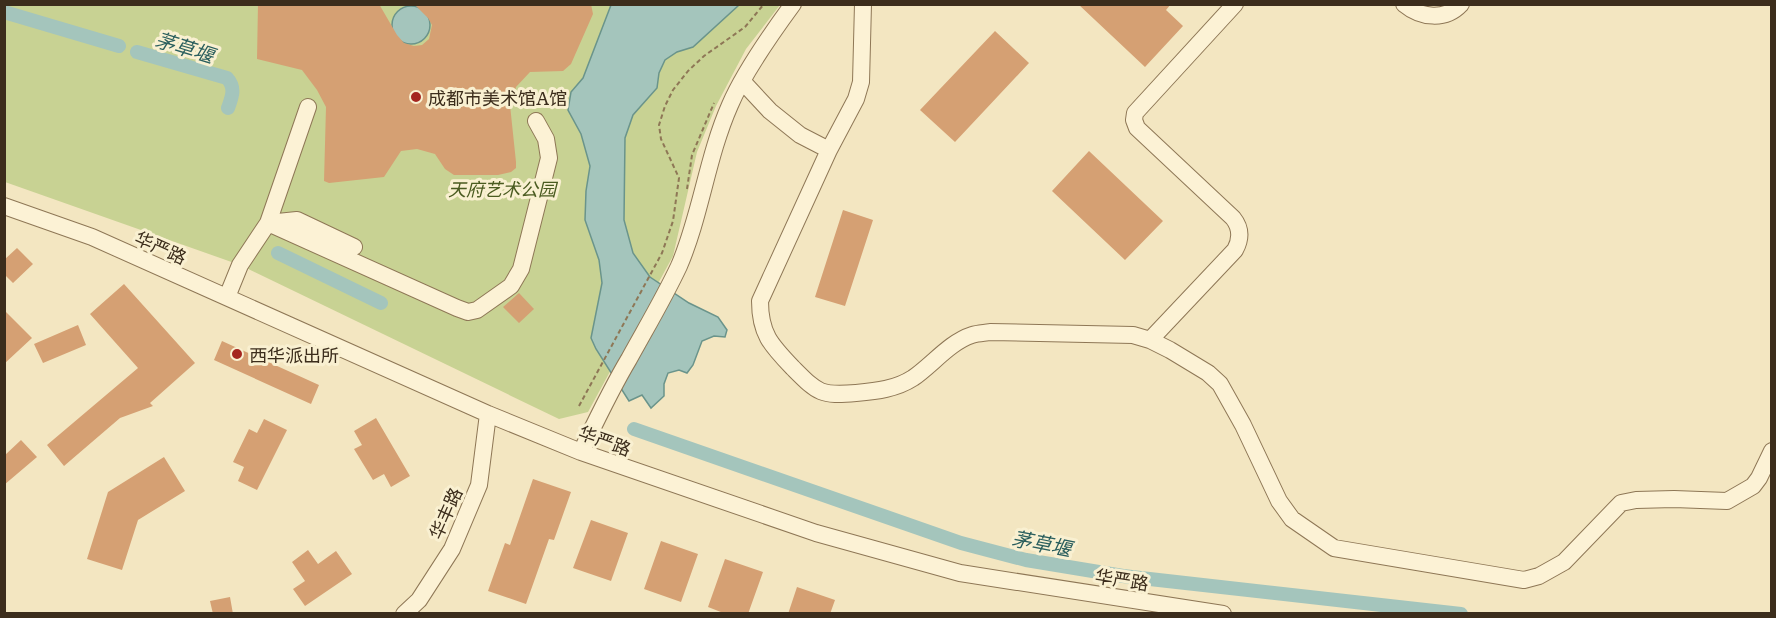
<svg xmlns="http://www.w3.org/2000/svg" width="1776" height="618" font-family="Literata,'Noto Sans SC',serif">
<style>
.green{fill:#c8d293}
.water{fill:#a4c5bc;stroke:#6a948b;stroke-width:1.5}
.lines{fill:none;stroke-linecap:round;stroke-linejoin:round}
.canal{stroke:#a4c5bc;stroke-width:14}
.building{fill:#d5a073}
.minor-casing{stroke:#8e7756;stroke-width:18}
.path{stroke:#8e7756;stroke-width:2;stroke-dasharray:4.5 3;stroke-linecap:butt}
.minor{stroke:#fcf2d5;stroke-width:16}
.poi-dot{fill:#a4251f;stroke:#f9f0d1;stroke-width:2}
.labels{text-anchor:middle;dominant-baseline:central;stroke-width:6;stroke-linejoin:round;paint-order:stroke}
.poi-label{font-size:18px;fill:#3c2d1c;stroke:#f9f0d1;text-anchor:start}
.park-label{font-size:18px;font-style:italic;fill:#4a5b20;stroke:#f9f0d1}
.street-label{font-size:18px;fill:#3c2d1c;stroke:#f9f0d1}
.water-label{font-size:20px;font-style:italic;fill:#2a5e5d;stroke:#f9f0d1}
</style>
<rect width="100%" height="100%" fill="#f3e6c1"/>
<path class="green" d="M5,5H780L746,49L716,106L697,152L673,256L588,412L559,419L240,265L5,182Z"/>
<path class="water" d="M611,5H739L693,47L677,52L665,60L659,73L657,88L633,115L625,138L624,220L633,253L650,277L689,303L718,317L727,330L725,337L714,336L702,341L693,365L687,373L679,370L668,373L664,384V396L651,408L642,395L629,401L596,349L591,338L602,283L599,260L585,220L586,191L590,166L581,134L568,110L571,92L583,78Z
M392 25a19 19 0 1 1 38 0a19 19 0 1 1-38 0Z"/>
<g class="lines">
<path class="canal" d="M4,12L119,46
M137,52L227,78C236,88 232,97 228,108
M278,253L381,303
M634,429L961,543L1026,560L1123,576L1461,614"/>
</g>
<path class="building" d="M258,4H379L397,35L404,43L414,46L422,45L429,39L432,25L428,18L414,4H591L593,14L571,64L563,71L530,72L516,87L510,105L516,162V168L511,172L498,175H454L445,169L435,154L417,149L401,151L384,177L329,183L324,181L326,107L317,90L302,70L257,59Z
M1078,4H1171L1166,10L1183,26L1145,67Z
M995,31L1029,63L955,142L920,110Z
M1089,151L1163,221L1125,260L1052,191Z
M843,210L873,220L845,306L815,297Z
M17,248L33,264L13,283L4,274V260Z
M124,284L195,363L150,403L153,406L120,418L64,466L47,445L138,368L90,314Z
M519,293L534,309L519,323L503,307Z
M4,310L32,338L4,364Z
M78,325L86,345L43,363L34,344Z
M222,341L319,385L311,404L214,360Z
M376,418L410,476L391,487L384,474L373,480L354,449L362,445L354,431Z
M264,419L287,430L257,490L238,481L244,467L233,462L249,429L257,433Z
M21,440L37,457L4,485V456Z
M164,457L185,491L138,520L122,570L87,559L108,492Z
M533,479L571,492L554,540L549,539L526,604L488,591L505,543L510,545Z
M591,520L628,533L611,581L573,568Z
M661,541L698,554L681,602L644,589Z
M308,550L318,564L336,551L352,574L305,606L293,589L305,581L292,562Z
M725,559L763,572L748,614H726L708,607Z
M797,587L835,600L830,614H788Z
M230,597L233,614H213L210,601Z"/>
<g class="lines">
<defs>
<path id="minor" d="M863,4L861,82L856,99L829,150L760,301C760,334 771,345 793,368C818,393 820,396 856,393C877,391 896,389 913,378C932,365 950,342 972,335C978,333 985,333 990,332L1133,335L1150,340L1170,350L1208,373L1220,384L1243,425L1279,501L1292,519L1334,548L1524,580L1539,576L1564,562L1621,503L1636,500L1674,499L1727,501L1753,486L1759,478L1772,451
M1404,4C1421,18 1445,21 1461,4
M743,82L770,111L800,135L829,150
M4,206L92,237L488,414L581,452L816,533L960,573L1223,614
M354,247L297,220L268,223L457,308L468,312L477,310L511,286L521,269L549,158L546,139L536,121
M227,297L240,265L268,223L308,107
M1150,340L1235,250C1241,239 1241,228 1233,218L1137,128L1134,120L1135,113L1235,4
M581,452C596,421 611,389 629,359C646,328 664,298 679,266C701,215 707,157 730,105C744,72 771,34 793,4
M404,614L419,600L452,549L479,485L488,414"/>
</defs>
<use href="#minor" class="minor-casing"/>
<path class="path" d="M687,189L692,155L714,103
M579,406L662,253L673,221L679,178L661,139L659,125L665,106L673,90L688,71L704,56L745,27L764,4"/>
<use href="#minor" class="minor"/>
</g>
<g class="poi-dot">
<circle cx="416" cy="97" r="6"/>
<circle cx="237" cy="354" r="6"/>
</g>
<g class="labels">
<g class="poi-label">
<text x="428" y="97">成都市美术馆A馆</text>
<text x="249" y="354">西华派出所</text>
</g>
<g class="park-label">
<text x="502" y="188">天府艺术公园</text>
</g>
<g class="street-label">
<text transform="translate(161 247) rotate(24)">华严路</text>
<text transform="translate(605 440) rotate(20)">华严路</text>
<text transform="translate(445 513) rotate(-66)">华丰路</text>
<text transform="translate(1122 579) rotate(9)">华严路</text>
</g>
<g class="water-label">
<text transform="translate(185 46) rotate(17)">茅草堰</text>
<text transform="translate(1042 542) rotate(11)">茅草堰</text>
</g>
</g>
<rect width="1776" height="618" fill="none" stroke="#3c2d1c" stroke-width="12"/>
</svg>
